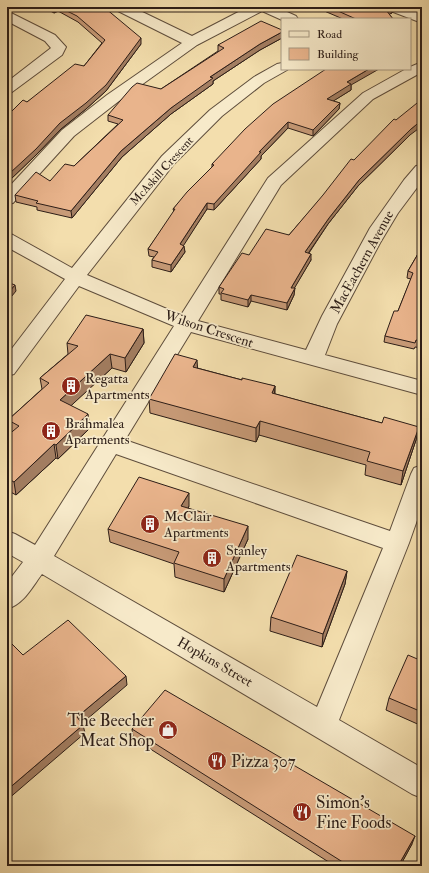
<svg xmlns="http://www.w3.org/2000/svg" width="429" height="873" font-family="'IM FELL Double Pica',serif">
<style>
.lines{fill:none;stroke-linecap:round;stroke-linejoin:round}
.minor-casing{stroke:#5e4d3c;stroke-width:2}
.minor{fill:#f7eaca;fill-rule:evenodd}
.wall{fill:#c89b78;stroke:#2c1d17}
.shaded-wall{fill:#a37e62;stroke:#2c1d17}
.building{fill:#e9b48c;stroke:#2c1d17}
.labels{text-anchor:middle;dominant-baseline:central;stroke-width:3.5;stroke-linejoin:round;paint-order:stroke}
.far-street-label{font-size:12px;fill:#2c1d17;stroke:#f7eaca}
.street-label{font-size:14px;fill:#2c1d17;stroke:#f7eaca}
.poi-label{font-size:14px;fill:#2c1d17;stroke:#f7eaca;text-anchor:start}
.near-poi-label{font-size:17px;fill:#2c1d17;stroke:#f7eaca;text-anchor:start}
</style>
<rect width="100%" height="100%" fill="#f3dead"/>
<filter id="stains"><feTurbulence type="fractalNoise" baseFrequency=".005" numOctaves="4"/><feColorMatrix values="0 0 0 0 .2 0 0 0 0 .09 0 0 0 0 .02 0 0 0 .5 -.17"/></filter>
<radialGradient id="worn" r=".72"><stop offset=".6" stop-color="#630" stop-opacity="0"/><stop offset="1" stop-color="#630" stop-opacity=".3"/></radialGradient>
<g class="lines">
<defs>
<path id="minor" d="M114,7H132L192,36L248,7H276L296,16L298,19L282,20L262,11L197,45L119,101L74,136L13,203L7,204V189L62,130L107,95L182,43L116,10Z
M386,7H405L422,14V23L388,10Z
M7,11L55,35L66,47L62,55L12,92L7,94V82L51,48L45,41L7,21Z
M422,62V72L373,99L281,185L198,321L306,350L322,316L370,228L404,180L416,166L422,165V181L398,213L380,243L337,324L325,355L422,381V395L191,332L125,440L390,531L411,474L414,468L422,465V506L409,543L339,720L422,768V798L412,794L42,574C32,587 24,604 7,609V583L23,562L7,553V531L15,534L35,545L174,326L79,286L14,374L7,376V355L65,279L7,247V233L13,235L72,268L162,156L210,110L254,77L277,64L282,63V69H288L287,70L264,83L222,116L174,164L87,275L181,315L268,178L363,93L406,69H410V67ZM116,454L383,548L317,707L54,556Z"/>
</defs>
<use href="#minor" class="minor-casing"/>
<use href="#minor" class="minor"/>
</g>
<path class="wall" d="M43,7H114V10L110,12L141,44L106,91L86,109L61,129L36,155L11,179L7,176V116L27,102L84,66L102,43L78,22L58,11L54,13Z
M315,7H392V13L389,14L393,19H343Z
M282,30V38L260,50L213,81V84L171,114L122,157L72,218L37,210V207L16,202L15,195L50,181L74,166L118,124L108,121V115L161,89L218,51V45Z
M351,85V90L333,101L340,103L339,109L313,136L288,128L261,156V159L214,210L207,209L183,245L185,252L171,272L152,267V260L154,257L149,256L148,249L174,212L173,209L212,167V164Z
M410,135L358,186L328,224L309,253L311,260L294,288V295L287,310L251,301L248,307L221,300V294H219V287L249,255L289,235L354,160Z
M422,247V348L415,347L414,349L384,342L385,336L398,311L411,279L407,278L408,271Z
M143,329L144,343L126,372L112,368L71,405L90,428L58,459L56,458L16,495L7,490V436L11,433L8,420L42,389L40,378L68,354L67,343Z
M197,368L242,380L275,386V394L382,423L419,427L416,440L401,485L365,475L366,465L259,435L256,442L150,413L149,399Z
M189,506L188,508L248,539L224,592L175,577L174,564L110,542L108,529Z
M347,571L345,584L322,647L270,631L271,617Z
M422,661V726L386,710L389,698Z
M132,729L412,844L400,866H335L133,738Z"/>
<path class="shaded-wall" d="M54,7H57L58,11L54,13Z
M109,7H114V10L106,14L105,8Z
M392,7V13L386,16V10Z
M282,32V38L260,50L213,81V84L171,114L122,157L72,218L71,211L121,151L171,108L210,77L260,44Z
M141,38V44L106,91L86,109L61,129L36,155L11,179L10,173Z
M369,69H379L351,85V90L327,105V99L347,82Z
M340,103L339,109L313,136V130Z
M422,120V126L410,135L358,186L328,224L305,258V252L329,218L359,180L411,129Z
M288,122V128L261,156V159L214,210V204L259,152Z
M207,203V209L180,251V244Z
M184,246L185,252L171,272V265Z
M311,254V260L291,294V288Z
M15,285L16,291L7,302V294Z
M295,288L294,295L287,310V303Z
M251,295V301L248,307V300Z
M143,329L144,343L126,372L125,358Z
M110,354L112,368L62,414L60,400Z
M197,360L198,374L193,367Z
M275,386L274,400L272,393Z
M88,414L90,428L58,459L56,445Z
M260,421L259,435L256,442V428Z
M419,427L416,440L401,485L403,471Z
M54,444L56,458L16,495L14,482Z
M189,493V506L182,520L181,506Z
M248,526V539L224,592V579Z
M347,571L345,584L322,647L323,634Z
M126,676L127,685L79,726L77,717Z
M83,725L85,733L7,800V790Z
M415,836L412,844L400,866H398Z"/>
<path class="building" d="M59,7H109L105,8L141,38L106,85L86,103L60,123L36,149L10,173L7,170V116L23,100L27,102L75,64L84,66L105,40L77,16Z
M329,7H392L386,10L393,19H356Z
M261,21L282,30V32L260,44L210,77L213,78L171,108L121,151L71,211L36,203L38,201L15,195L36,172L50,181L65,164L74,166L123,120L108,115L132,87L137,83L161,89L224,48L218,45Z
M326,69H369L347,82L351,84L327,99L340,103L313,130L288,122L259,152H261L214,204L207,203L180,244L184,246L171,265L152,260L158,252L148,249L175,209H173L187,192L214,165L212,164L245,129L273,104Z
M422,99V120L411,129L359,180L329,218L305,252L311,254L291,288H295L287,303L251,295L248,300L221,293L224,289L219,287L242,253L249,255L266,229L289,235L323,195L351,159L354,160L394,119L396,120Z
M422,247V341L416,340L415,343L385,336L394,311H398L413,273L408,271Z
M7,282L15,285L7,294Z
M86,315L143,329L125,358L110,354L60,400L88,414L56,445L54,444L14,482L7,478V436L19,426L8,420L49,383L40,378L78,346L67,343Z
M175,354L197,360L193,367L242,380V378L275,386L272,393L382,423L384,417L419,427L403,471L367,461L370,452L260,421L256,428L149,399Z
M139,477L189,493L181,506L248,526L224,579L174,563L179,552L108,529Z
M297,555L347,571L323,634L271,617Z
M68,620L126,676L77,717L83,725L7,790V639L23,655Z
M408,655L422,661V712L389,698Z
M165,690L415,836L398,866H349L132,729Z"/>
<defs>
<symbol id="building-disc" viewBox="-11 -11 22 22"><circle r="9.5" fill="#8f2418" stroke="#f7eaca"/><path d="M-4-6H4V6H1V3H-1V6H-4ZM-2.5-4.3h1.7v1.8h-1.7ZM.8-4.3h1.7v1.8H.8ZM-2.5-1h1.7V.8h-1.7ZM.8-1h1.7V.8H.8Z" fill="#fff"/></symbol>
<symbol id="shop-disc" viewBox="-11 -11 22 22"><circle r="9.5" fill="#8f2418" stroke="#f7eaca"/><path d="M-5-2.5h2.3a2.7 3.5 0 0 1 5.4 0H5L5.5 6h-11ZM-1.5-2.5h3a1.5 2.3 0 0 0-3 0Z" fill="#fff"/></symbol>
<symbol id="restaurant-disc" viewBox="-11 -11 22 22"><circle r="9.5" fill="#8f2418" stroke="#f7eaca"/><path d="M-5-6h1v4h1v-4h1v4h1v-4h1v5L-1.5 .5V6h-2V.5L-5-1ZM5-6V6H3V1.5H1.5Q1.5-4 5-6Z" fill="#fff"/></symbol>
</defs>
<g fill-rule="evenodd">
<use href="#building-disc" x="60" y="375" width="22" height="22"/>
<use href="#building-disc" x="40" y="420" width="22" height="22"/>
<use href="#building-disc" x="139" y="513" width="22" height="22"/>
<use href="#building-disc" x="201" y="547" width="22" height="22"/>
<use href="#shop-disc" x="157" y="719" width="22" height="22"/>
<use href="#restaurant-disc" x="206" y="750" width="22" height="22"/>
<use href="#restaurant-disc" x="291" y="801" width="22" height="22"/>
</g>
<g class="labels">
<g class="far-street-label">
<text transform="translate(162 171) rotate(-48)">McAskill Crescent</text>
</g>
<g class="street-label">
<text transform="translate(362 262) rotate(-61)">MacEachern Avenue</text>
<text transform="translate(209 329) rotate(18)">Wilson Crescent</text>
<text transform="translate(215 662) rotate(30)">Hopkins Street</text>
</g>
<g class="poi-label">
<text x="85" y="378">Regatta<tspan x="85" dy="16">Apartments</tspan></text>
<text x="65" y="423">Brahmalea<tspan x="65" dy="16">Apartments</tspan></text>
<text x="164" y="516">McClair<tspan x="164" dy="16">Apartments</tspan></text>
<text x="226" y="550">Stanley<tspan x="226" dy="16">Apartments</tspan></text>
</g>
<g class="near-poi-label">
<text x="154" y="720" text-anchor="end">The Beecher<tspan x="154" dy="20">Meat Shop</tspan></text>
<text x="231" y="761">Pizza 307</text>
<text x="316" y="802">Simon's<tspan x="316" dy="20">Fine Foods</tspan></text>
</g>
</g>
<rect width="429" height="873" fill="none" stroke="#f3dead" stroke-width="24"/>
<rect x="8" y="8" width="413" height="857" fill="none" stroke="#2c1d17" stroke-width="2"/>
<rect x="12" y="12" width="405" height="849" fill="none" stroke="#2c1d17"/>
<rect x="281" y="18" width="130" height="52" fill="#f7eaca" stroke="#a69882"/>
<rect x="289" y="31" width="20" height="6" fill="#f7eaca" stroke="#a69882"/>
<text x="317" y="38" font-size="12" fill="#2c1d17">Road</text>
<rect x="289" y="48" width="20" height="12" fill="#e9b48c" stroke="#a69882"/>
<text x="317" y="58" font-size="12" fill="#2c1d17">Building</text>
<rect width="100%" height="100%" filter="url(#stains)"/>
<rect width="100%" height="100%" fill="url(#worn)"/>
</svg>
